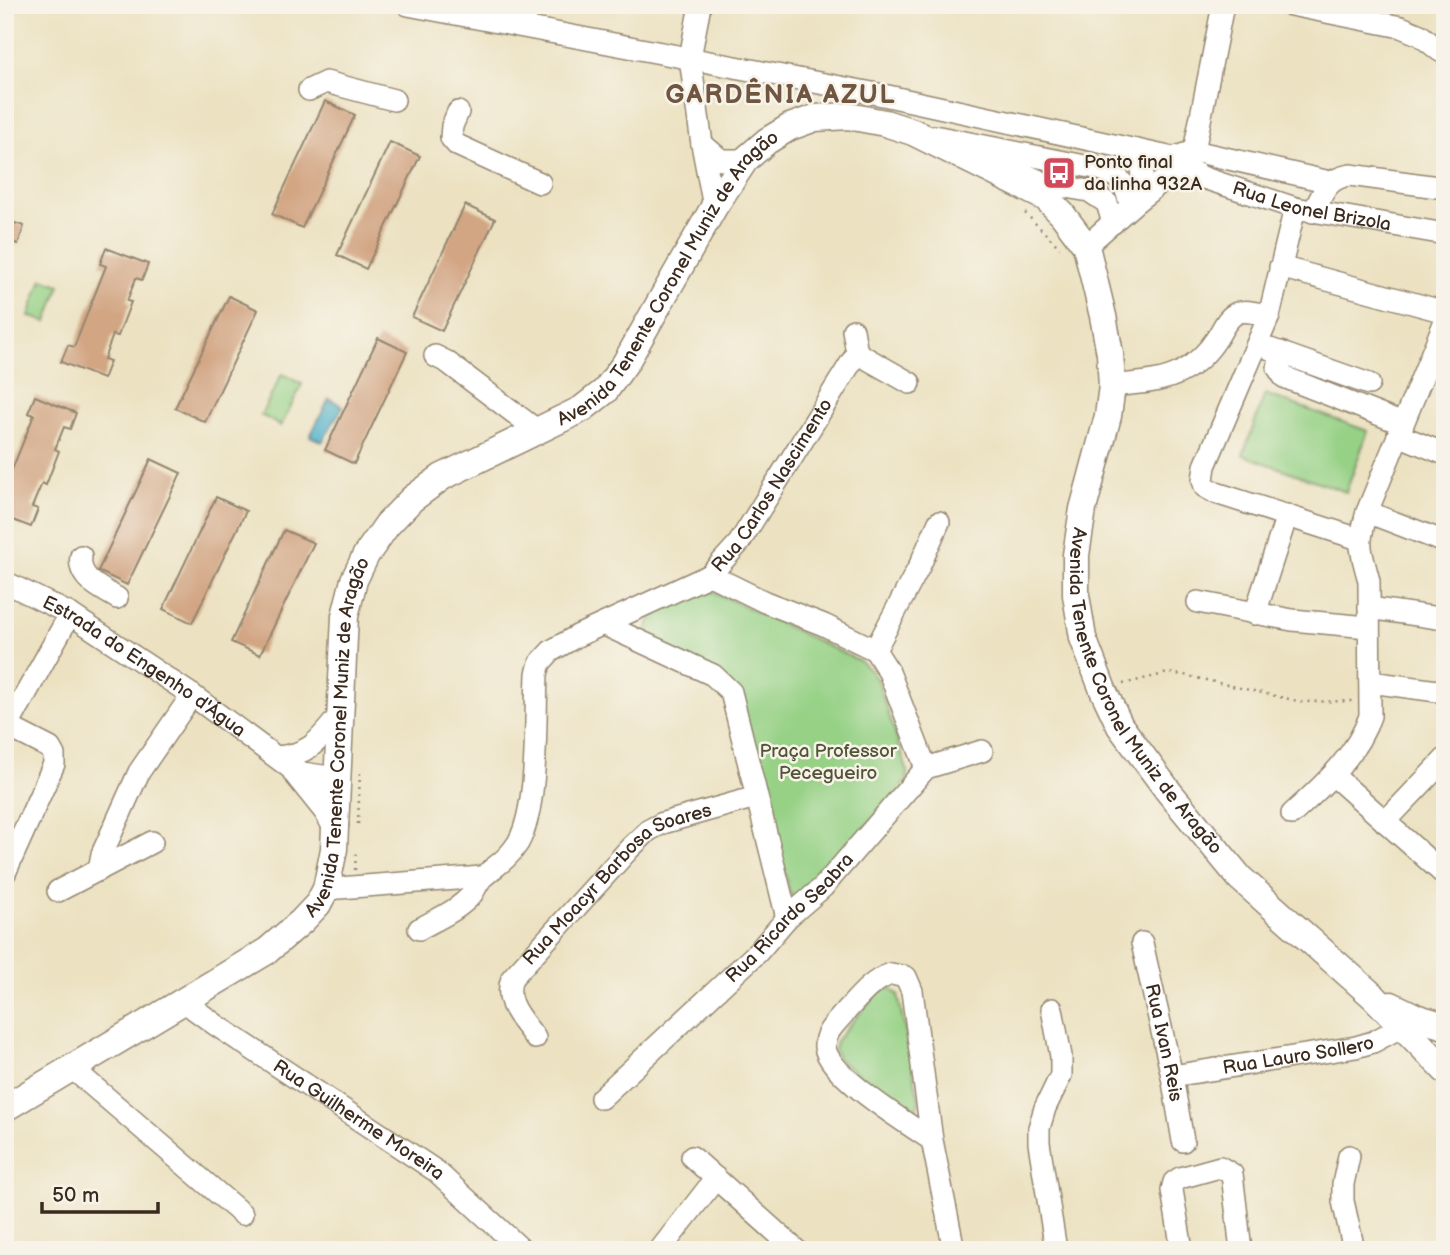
<svg xmlns="http://www.w3.org/2000/svg" width="1450" height="1255" font-family="'Balsamiq Sans',sans-serif">
<style>
.green{fill:#96d186;stroke:#687e52;stroke-width:2}
.water{fill:#48aec8;stroke:#426c73;stroke-width:2}
.building{fill:#d2a583}
.lines{fill:none;stroke-linecap:round;stroke-linejoin:round}
.minor-casing{stroke:#948670;stroke-width:24}
.major-casing{stroke:#948670;stroke-width:29}
.path{stroke:#948670;stroke-width:2.5;stroke-dasharray:2 5;stroke-linecap:butt}
.minor{stroke:#fff;stroke-width:21}
.major{stroke:#fff;stroke-width:26}
.labels{text-anchor:middle;dominant-baseline:central;stroke-width:5;stroke-linejoin:round;paint-order:stroke}
.poi-label{font-size:19px;fill:#3b2a1e;stroke:#f7f3e8;text-anchor:start}
.street-label{font-size:19px;fill:#3b2a1e;stroke:#f7f3e8}
.park-label{font-size:19px;fill:#525438;stroke:#f7f3e8}
.district-label{font-size:26px;font-weight:bold;letter-spacing:2px;fill:#705541;stroke:#f7f3e8}
</style>
<rect width="100%" height="100%" fill="#f7f3e8"/>
<filter id="ink" filterUnits="userSpaceOnUse"><feTurbulence type="fractalNoise" baseFrequency=".0143" numOctaves="2"/><feDisplacementMap in="SourceGraphic" scale="14" xChannelSelector="R" yChannelSelector="G"/><feConvolveMatrix kernelMatrix="1 2 1 2 8 2 1 2 1" color-interpolation-filters="sRGB"/></filter>
<filter id="wash" filterUnits="userSpaceOnUse"><feTurbulence type="fractalNoise" baseFrequency=".00686" numOctaves="4" result="noise"/><feDisplacementMap in="SourceGraphic" scale="28" xChannelSelector="R" yChannelSelector="G"/><feGaussianBlur stdDeviation="1.57" result="paint"/><feColorMatrix in="noise" values="0 0 0 0 0 0 0 0 0 0 0 0 0 0 0 0 0 1.4 0 .05"/><feComposite in="paint" operator="in"/></filter>
<g filter="url(#wash)">
<rect width="100%" height="100%" fill="#ece2c2"/>
<path class="green" d="M42,279L60,285L47,322L29,316Z
M282,374L302,384L281,426L261,415Z
M1265,394L1368,431L1346,492L1243,455Z
M712,591L860,661L871,671L878,682L907,770V781L801,898L791,896L733,687L649,636C641,607 686,600 706,592Z
M890,988L898,995L919,1100L916,1110H904L838,1059L834,1050L836,1041L880,990Z"/>
<path class="water" d="M329,399L343,406L322,442L310,436Z"/>
<g id="blocks">
<path class="building" d="M325,101L355,115L302,228L272,214Z
M390,142L420,156L366,269L337,255Z
M465,205L495,219L442,331L412,317Z
M5,220L24,226L18,244L12,242L6,261Z
M106,248L148,264L142,280L136,278L127,301L131,302L118,336L113,335L104,359L110,361L103,379L61,362L68,345L74,347L106,266L100,264Z
M229,296L258,310L205,422L175,408Z
M378,338L407,352L354,464L325,450Z
M35,396L76,413L70,429L64,427L55,449L59,451L46,485L42,483L32,507L38,509L31,527L5,517V487L34,415L28,413Z
M151,459L181,473L127,585L98,571Z
M216,497L246,511L192,623L163,609Z
M284,530L314,543L260,655L231,642Z"/>
</g>
</g>
<g filter="url(#ink)">
<use href="#blocks" fill-opacity="0" stroke="#948670" stroke-width="2"/>
<g class="lines">
<defs>
<g id="minor">
<path d="M408,5L888,96L1173,158L1194,151L1330,182"/>
<path d="M700,5L690,58L702,144L714,207"/>
<path d="M1291,5L1401,27L1420,35L1440,51"/>
<path d="M309,90L326,82L394,100"/>
<path d="M458,112L452,126L451,138L457,145L540,183"/>
<path d="M934,136L1100,169C1123,178 1124,182 1131,206"/>
<path d="M702,144L721,160H745"/>
<path d="M990,150L1022,173L1047,184L1089,191L1107,203L1113,223"/>
<path id="s1" d="M1173,158L1182,166L1204,178L1295,208L1445,234"/>
<path d="M1137,201L1182,166L1194,151L1223,5"/>
<path d="M1295,208L1269,316L1205,466L1203,480L1205,487L1216,493L1359,539"/>
<path d="M1313,212C1324,192 1326,179 1350,175L1445,188"/>
<path d="M1086,246L1137,201L1144,164L1137,150"/>
<path d="M1280,267L1445,312"/>
<path d="M853,330L857,353L910,383"/>
<path d="M1270,349L1369,384"/>
<path d="M1281,352L1278,368L1284,377L1403,424"/>
<path d="M435,356L447,362L538,431"/>
<path d="M1112,386C1134,383 1161,383 1181,372C1196,364 1208,352 1217,338C1223,329 1226,318 1237,313C1246,309 1259,314 1269,316"/>
<path d="M1398,435L1445,454"/>
<path d="M1367,512L1445,542"/>
<path d="M81,556C77,579 101,588 117,598"/>
<path d="M710,575L765,602L824,625L875,650L889,672L926,768"/>
<path id="s2" d="M5,582L70,614L192,695L296,772L336,778"/>
<path d="M1198,602L1292,620L1368,627"/>
<path d="M1369,608L1445,619"/>
<path d="M1255,614L1287,515"/>
<path d="M605,625L713,675L731,692L787,918"/>
<path d="M875,650L919,567L939,522"/>
<path d="M1370,682L1445,692"/>
<path d="M5,725L50,748L54,755V764L5,873"/>
<path d="M8,726L70,614"/>
<path d="M278,757C311,754 319,740 339,716"/>
<path d="M1333,775L1445,875"/>
<path d="M1292,814C1321,787 1357,756 1370,716L1369,581C1360,546 1357,548 1367,512L1445,321"/>
<path d="M1385,822L1445,759"/>
<path d="M99,870L102,854L139,772L192,695"/>
<path d="M326,889L482,877"/>
<path d="M58,891L152,842"/>
<path id="s3" d="M419,929C437,919 459,910 472,894C476,888 478,881 484,876C498,864 507,860 518,843C539,806 535,719 537,674L540,663L551,651L577,636L710,575L739,543L857,353"/>
<path id="s4" d="M1142,943L1172,1076L1183,1141"/>
<path id="s5" d="M187,1000L194,1009L216,1025L436,1171L522,1250"/>
<path d="M1052,1009L1061,1056V1075L1045,1108L1039,1128V1143L1056,1250"/>
<path id="s6" d="M535,1038C521,1018 503,1003 512,978L630,848L649,830L663,823L756,797"/>
<path d="M73,1066L80,1075L242,1214"/>
<path id="s7" d="M1172,1076L1356,1047L1373,1042L1416,1019"/>
<path id="s8" d="M601,1098L758,952L787,918L823,887L926,768L982,751"/>
<path d="M932,1140C908,1124 828,1075 825,1047C824,1032 837,1022 846,1011C860,996 871,981 891,974L906,977L912,991L932,1140L954,1250"/>
<path d="M1349,1156L1343,1184V1201L1354,1250"/>
<path d="M692,1157L796,1250"/>
<path d="M660,1250L716,1178"/>
<path d="M1182,1250L1172,1190L1174,1182L1180,1178L1220,1167L1232,1174L1241,1250"/>
</g>
<g id="major">
<path d="M296,772L328,812L335,825"/>
<path d="M1391,1005L1418,1018L1445,1026"/>
<path id="s9" d="M5,1108L267,951L302,921L318,904L326,889L334,849L345,616L354,580L366,555L387,525L412,499L442,477L582,409L605,391L626,362L714,207L745,160L767,141L790,127L815,118L848,116L885,123L913,132L1046,198L1062,214L1086,246L1103,316L1110,354L1112,386L1108,416L1083,509L1076,555V595L1083,638L1103,690L1120,726L1169,792L1240,878L1374,997L1445,1070"/>
</g>
</defs>
<use href="#minor" class="minor-casing"/>
<use href="#major" class="major-casing"/>
<path class="path" d="M1025,213L1060,248
M1123,684L1168,673L1184,675L1302,702L1353,701
M358,824L360,772
M355,870L356,852"/>
<use href="#minor" class="minor"/>
<use href="#major" class="major"/>
</g>
</g>
<defs>
<symbol id="bus-square" viewBox="-11 -11 22 22"><rect x="-9" y="-9" width="18" height="18" rx="4" fill="#d1495b" stroke="#f7f3e8"/><path d="M-5-6H5V4H4V6H2V4H-2V6H-4V4H-5ZM-3.5-4V0h7V-4ZM-3.5 1.2v1.5H-2V1.2ZM2 1.2v1.5H3.5V1.2Z" fill="#fff"/></symbol>
</defs>
<g fill-rule="evenodd">
<use href="#bus-square" x="1040" y="154" width="38" height="38"/>
</g>
<g class="labels">
<g class="poi-label">
<text x="1084" y="162">Ponto final<tspan x="1084" dy="22">da linha 932A</tspan></text>
</g>
<g class="street-label">
<text stroke="none"><textPath href="#s1" startOffset="149">Rua Leonel Brizola</textPath></text>
<text stroke="none"><textPath href="#s9" startOffset="1153">Avenida Tenente Coronel Muniz de Aragão</textPath></text>
<text stroke="none"><textPath href="#s3" startOffset="618">Rua Carlos Nascimento</textPath></text>
<text stroke="none"><textPath href="#s2" startOffset="163">Estrada do Engenho d'Água</textPath></text>
<text stroke="none"><textPath href="#s9" startOffset="2161">Avenida Tenente Coronel Muniz de Aragão</textPath></text>
<text stroke="none"><textPath href="#s9" startOffset="544">Avenida Tenente Coronel Muniz de Aragão</textPath></text>
<text stroke="none"><textPath href="#s6" startOffset="212">Rua Moacyr Barbosa Soares</textPath></text>
<text stroke="none"><textPath href="#s8" startOffset="261">Rua Ricardo Seabra</textPath></text>
<text stroke="none"><textPath href="#s4" startOffset="102">Rua Ivan Reis</textPath></text>
<text stroke="none"><textPath href="#s7" startOffset="128">Rua Lauro Sollero</textPath></text>
<text stroke="none"><textPath href="#s5" startOffset="210">Rua Guilherme Moreira</textPath></text>
</g>
<g class="park-label">
<text x="828" y="751">Praça Professor<tspan x="828" dy="22">Pecegueiro</tspan></text>
</g>
<g class="district-label">
<text x="781" y="95">GARDÊNIA AZUL</text>
</g>
</g>
<rect width="1450" height="1255" fill="none" stroke="#f7f3e8" stroke-width="28"/>
<path d="M42 1202v10h116v-10" fill="none" stroke="#3b2a1e" stroke-width="3.5"/>
<text x="52" y="1202" font-size="21" fill="#3b2a1e" stroke="#f7f3e8" stroke-width="5" paint-order="stroke">50 m</text>
</svg>
